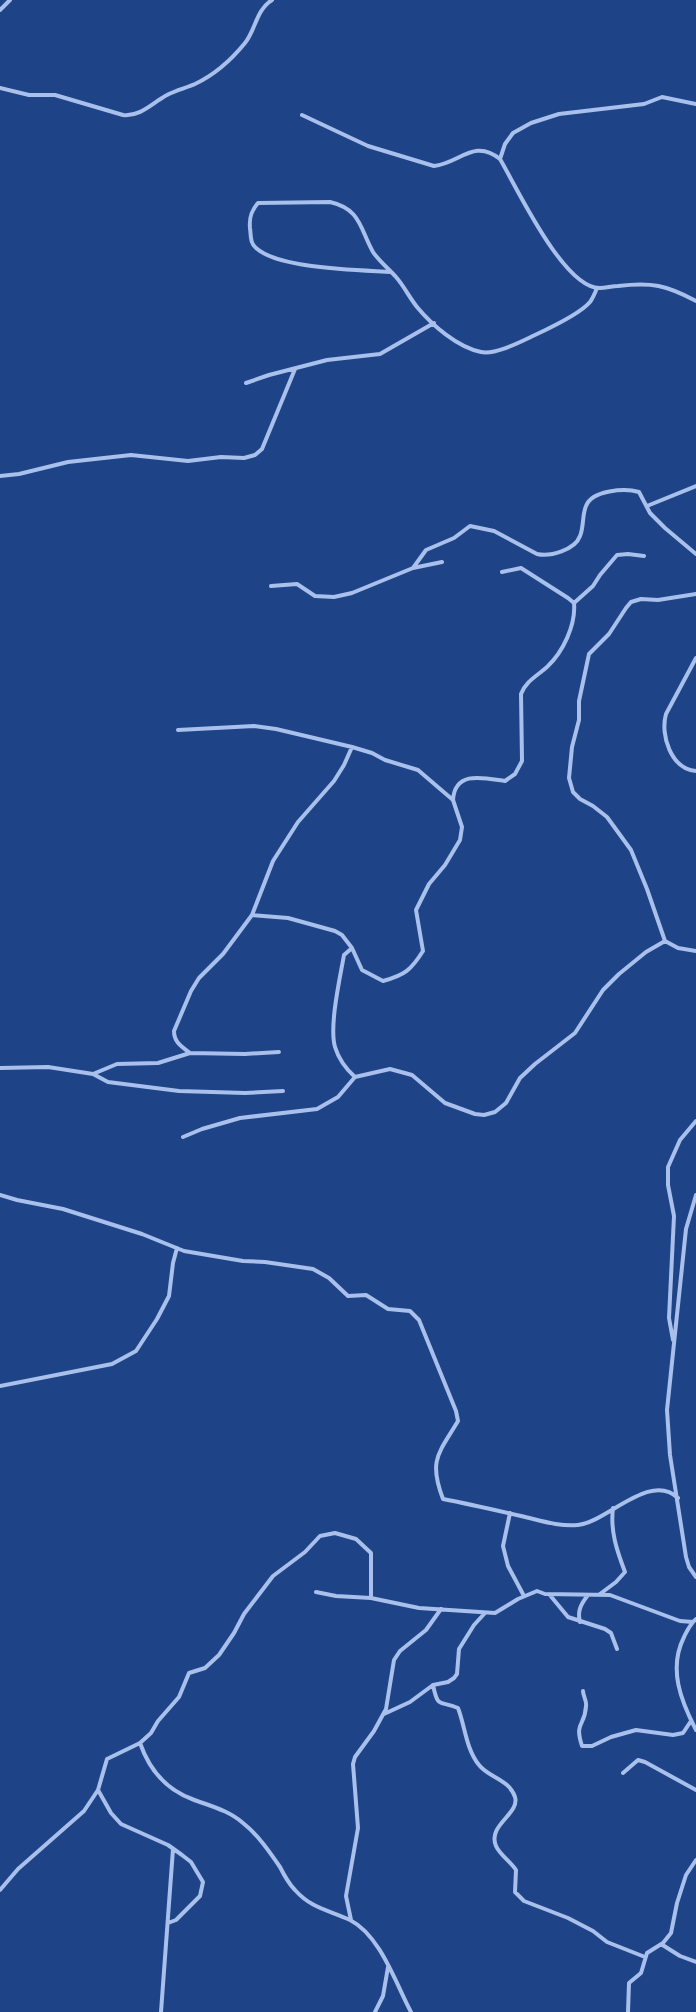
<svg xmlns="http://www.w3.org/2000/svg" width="696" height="2012" font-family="'Nunito Sans',sans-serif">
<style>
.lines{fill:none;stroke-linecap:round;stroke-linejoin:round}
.street{stroke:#a8c0eb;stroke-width:4}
</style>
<rect width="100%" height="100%" fill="#1e4387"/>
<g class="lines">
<path class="street" d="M0,10L10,0
M0,88L29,95H55L123,115C140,117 152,103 167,95C176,90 186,88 195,84C214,75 232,59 245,43C256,29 256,10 272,0
M302,115L368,146L434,166C460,163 474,138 500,159C517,188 564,289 600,288C606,288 612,286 618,286C652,282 666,285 696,301
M500,159L505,144L513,133L531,123L559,114L644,104L662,97L696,104
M391,272C359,270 279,269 256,248C250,243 251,236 250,228C249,218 251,211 258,203L330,202C361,209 360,229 373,252C379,261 389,269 396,277C404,286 409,297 417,307C432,325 457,347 481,352C496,355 522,341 535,335C550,328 580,314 590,302C593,298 595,293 597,288
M246,383L269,375L327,360L380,354L434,323
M0,476L19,474L68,462L131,455L188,461L221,457L244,458L255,455L262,449L295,369
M647,506L696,486
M413,568L426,550L454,538L470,526L494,531L537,554C550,557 575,550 580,536C584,527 582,515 586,506C592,490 625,488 639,492L650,513L665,528L696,554
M271,586L297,584L315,596L334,597L352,593L413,568L442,562
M696,594L658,600L641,599L631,602L626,608L609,634L589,654L579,701V720L572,747L569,778L573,792L580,799L593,806L607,817L631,850L647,889L665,941L678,948L696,951
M574,603L593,586L600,575L617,555L628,554L644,556
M696,658L666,714C660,735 671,769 696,771
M178,730L254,726L276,729L352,747L372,753L385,760L418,770L453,800L462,827L460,840L445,865L429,884L416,910L423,951C411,970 405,975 383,981L362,970L352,948L342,935L335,931L288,918L252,915
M453,800C455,770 484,778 505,781L515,774L522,761L521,694C526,681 537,676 547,667C563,652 576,625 574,603L568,598L521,568L502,572
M352,948L344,955C340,978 329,1026 335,1047C339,1060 346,1069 355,1077
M190,1053C181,1046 174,1042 174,1031L191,991L199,978L223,954L252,915L273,861L298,822L334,781L344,765L352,747
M0,1068L48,1067L93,1074L108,1082L179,1091L245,1093L283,1091
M93,1074L117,1064L158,1063L190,1053L245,1054L279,1052
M183,1137L202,1129L240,1118L317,1109L338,1097L355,1077L390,1069L412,1075L445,1103L475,1114L484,1115L495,1112L506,1103L520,1078L535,1064L575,1033L603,990L619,974L646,952L665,941
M0,1195L17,1200L63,1209L142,1234L184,1251L243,1261L265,1262L313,1269L329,1278L348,1296L366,1295L388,1309L410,1311L419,1320L456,1411L458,1421C439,1453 428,1460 443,1499C469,1504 495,1510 521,1516C539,1520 559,1527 578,1525C607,1522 650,1471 678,1498
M696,1195L686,1229L667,1410L670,1455L686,1557L689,1567L696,1577
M673,1340L669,1318L674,1216L668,1185V1167L680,1140L696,1121
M0,1386L112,1364L136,1351L157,1319L169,1296L173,1263L177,1248
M510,1513L503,1546L508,1566L524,1596
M316,1592L336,1596L371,1598L419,1608L495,1613L518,1599L537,1591L545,1594L610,1595L680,1621L693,1622
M549,1594L568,1617L605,1629L611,1633L617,1649
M600,1594L616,1582L625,1572C617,1551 610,1531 613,1508
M696,1619C690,1624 687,1631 684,1637C668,1669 681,1701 696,1730
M580,1622C577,1611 581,1604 588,1595
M433,1685C438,1709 439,1700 458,1708C465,1726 466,1749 479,1765C489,1778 509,1779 515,1797C520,1814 487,1825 496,1846C500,1855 510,1861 516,1870L515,1892L524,1901L568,1918L593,1931L607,1942L645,1957
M583,1691C583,1696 587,1701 586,1706C585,1727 574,1721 582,1746H592L611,1737L636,1730L673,1735L683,1733L691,1721
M384,1714L410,1702L433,1685L448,1682L454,1678L457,1674L459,1649L474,1625L485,1613
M140,1743C149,1769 165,1789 192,1799C210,1806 228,1810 243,1823C258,1835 269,1851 280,1867C284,1875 289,1884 295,1890C312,1909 329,1910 350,1920C380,1935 396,1984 411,2012
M623,1773L638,1760L645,1762L696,1790
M98,1790L111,1813L121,1824L168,1845L182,1855L191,1862L203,1882L200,1896L176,1920L168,1923
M0,1890L18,1869L84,1811L98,1790L107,1759L140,1743L151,1733L158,1721L179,1697L189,1673L205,1668L219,1655L234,1633L244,1614L273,1576L305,1552L320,1536L335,1533L356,1539L371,1553V1598
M351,1920L346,1896L358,1828L353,1764L355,1757L374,1731L386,1709L394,1660L400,1651L426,1630L441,1609
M661,1944L680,1956L696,1962
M161,2012L173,1849
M375,2012L383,1996L388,1967
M628,2012L629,1983L641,1973L647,1953L663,1943L671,1933L677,1903L686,1875L696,1860"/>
</g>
</svg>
